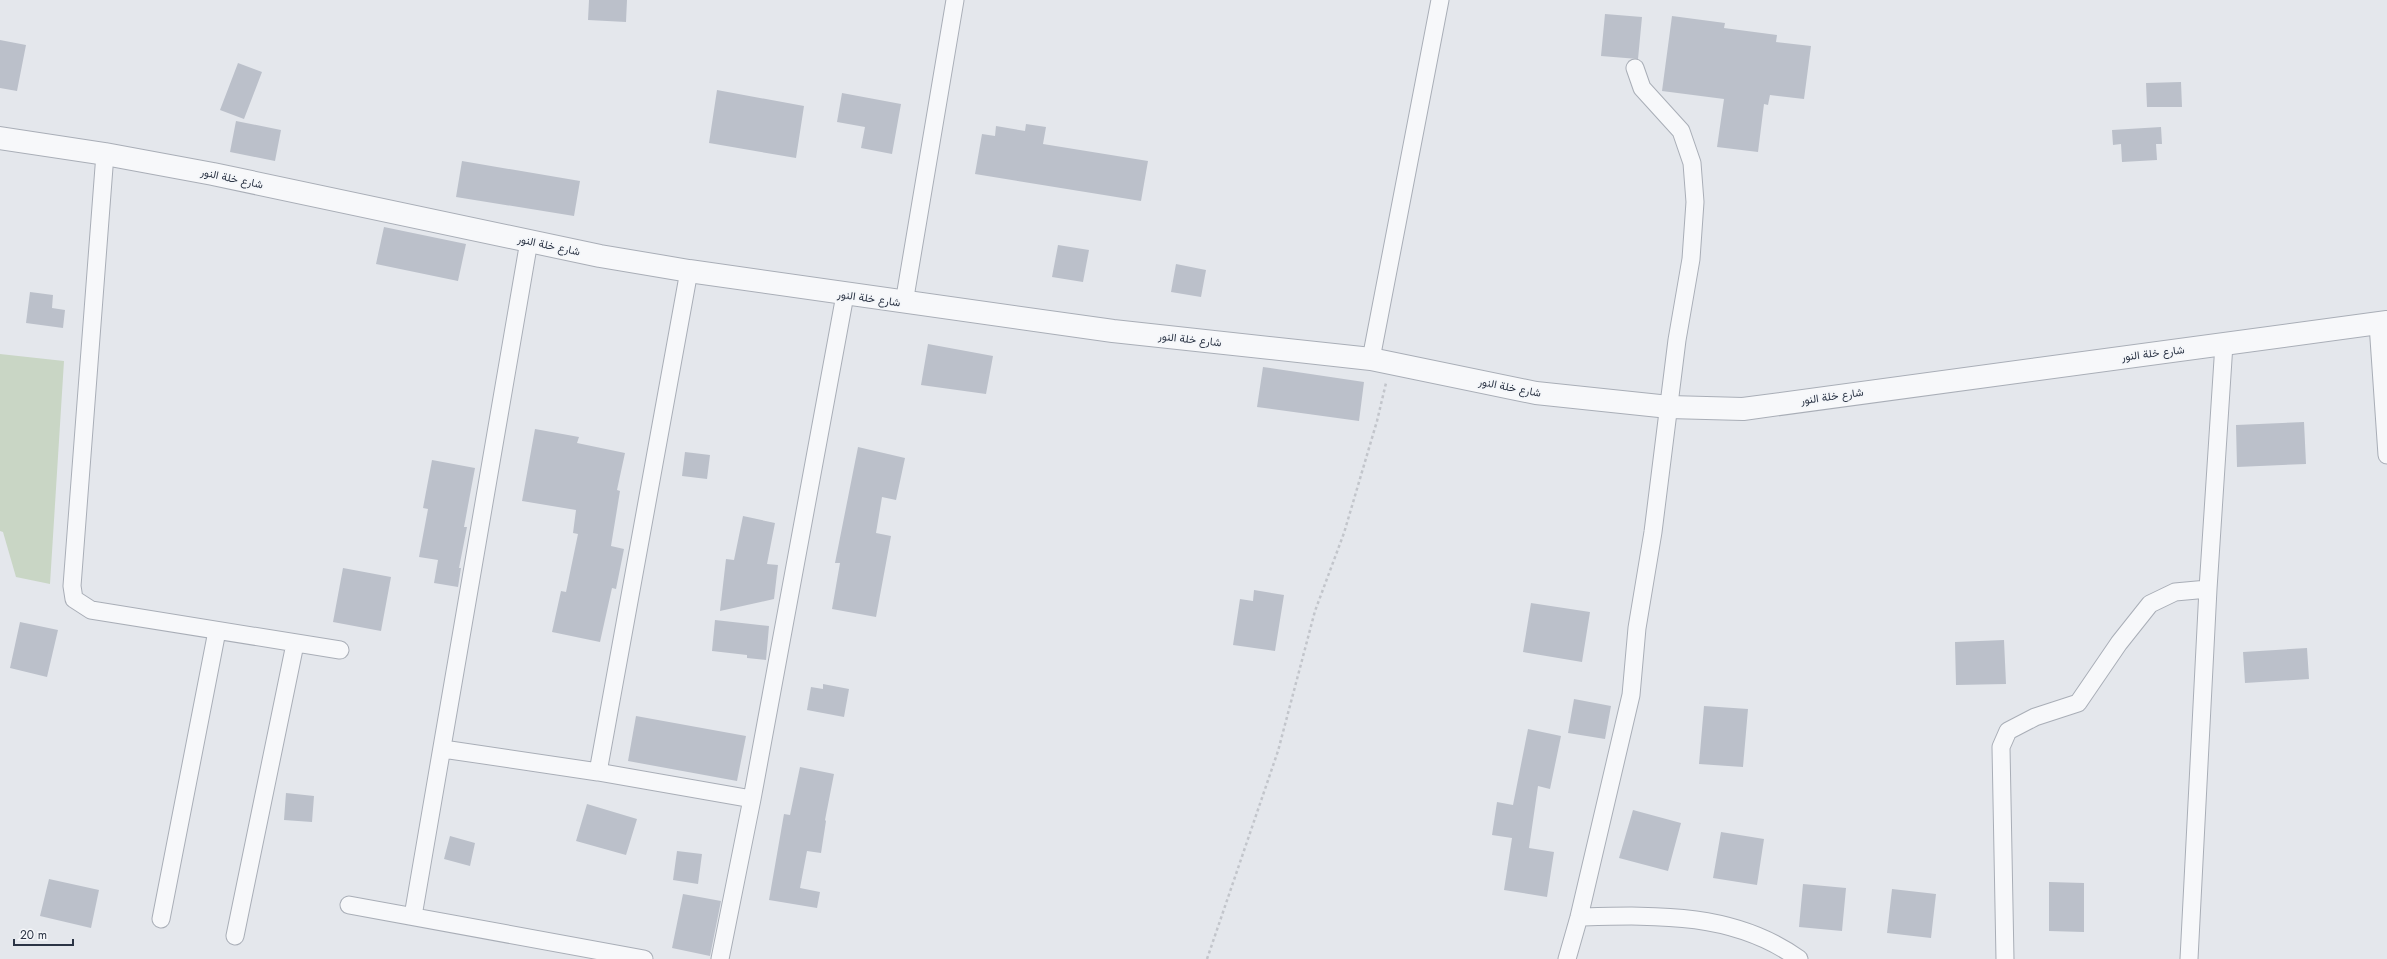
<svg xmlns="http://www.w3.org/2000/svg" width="2387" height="959" font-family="Jost,Vazirmatn,sans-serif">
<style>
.green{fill:#c9d6c5}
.building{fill:#bbc0ca}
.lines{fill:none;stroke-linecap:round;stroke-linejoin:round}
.minor-casing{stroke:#a9aeb7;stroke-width:19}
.tertiary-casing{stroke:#a9aeb7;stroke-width:24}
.path{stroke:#c2c5cb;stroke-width:2.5;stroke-dasharray:3 3;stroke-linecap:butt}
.minor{stroke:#f7f8fa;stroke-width:17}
.tertiary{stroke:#f7f8fa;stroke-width:22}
.labels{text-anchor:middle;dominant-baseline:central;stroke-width:3.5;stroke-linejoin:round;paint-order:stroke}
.street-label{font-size:11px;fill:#2b3445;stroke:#f4f6f9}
</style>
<rect width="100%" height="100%" fill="#e4e7ec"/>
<path class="green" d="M0,354L64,361L50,584L16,577L3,532L0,531Z"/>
<path class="building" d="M589,0H627L626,22L588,20Z
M1605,14L1642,17L1638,59L1601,56Z
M1672,16L1725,23L1724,28L1777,35L1776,42L1811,46L1804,99L1770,95L1768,105L1764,104L1758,152L1717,147L1724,99L1662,91Z
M0,40L26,45L17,91L0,88Z
M238,63L262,72L244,119L220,110Z
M2181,82L2182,107H2147L2146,83Z
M717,90L804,106L796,158L709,143Z
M842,93L901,104L892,154L861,148L865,127L837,122Z
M236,121L281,130L275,161L230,152Z
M1026,124L1046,127L1043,144L1148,161L1141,201L975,174L982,134L995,136L996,126L1025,131Z
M2161,127L2162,144H2156L2157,160L2122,162L2121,144L2113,145L2112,130Z
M462,161L580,181L574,216L456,197Z
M384,227L466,244L458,281L376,264Z
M1058,245L1089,250L1083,282L1052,277Z
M1176,264L1206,270L1201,297L1171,292Z
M30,292L53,295L52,308L65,310L63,328L26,323Z
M928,344L993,356L986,394L921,385Z
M1263,367L1364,382L1359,421L1257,407Z
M2304,422L2306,464L2237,467L2236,425Z
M535,429L579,437L577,443L625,453L617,490L620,491L611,546L624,549L616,589L612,588L600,642L552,632L561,591L566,592L578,534L573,533L576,510L522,501Z
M858,447L905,458L896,500L882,497L876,533L891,536L876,617L832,609L840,563H835Z
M685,452L710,455L707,479L682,476Z
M432,460L475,468L464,527H467L459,568H461L458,587L434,583L438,560L419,557L428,509L423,508Z
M743,516L775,523L767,564L778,565L774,599L720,611L726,559L734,560Z
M343,568L391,577L381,631L333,622Z
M1254,590L1284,595L1275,651L1233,645L1240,599L1253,601Z
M1531,603L1590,612L1582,662L1523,652Z
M715,620L769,626L766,660L747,658V655L712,651Z
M20,622L58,630L47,677L10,668Z
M2004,640L2006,684L1956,685L1955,642Z
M2307,648L2309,679L2245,683L2243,652Z
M823,684L849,689L844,717L807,710L811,687L823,689Z
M1574,699L1611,706L1605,739L1568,733Z
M1704,706L1748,709L1743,767L1699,764Z
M636,716L746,736L737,781L628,761Z
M1528,729L1561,736L1550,789L1538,786L1529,848L1554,852L1547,897L1504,890L1512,838L1492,835L1497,802L1513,805Z
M800,767L834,774L825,820L826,821L821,853L807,851L800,888L820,892L817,908L769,900L784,814L790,815Z
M286,793L314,796L312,822L284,820Z
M587,804L637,819L626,855L576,841Z
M1633,810L1681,823L1668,871L1619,858Z
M1721,832L1764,839L1757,885L1713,878Z
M450,836L475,843L470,866L444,859Z
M677,851L702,854L698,884L673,880Z
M49,879L99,890L91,928L40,916Z
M2049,882L2084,883V932L2049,931Z
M1803,884L1846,888L1842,931L1799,927Z
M1892,889L1936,894L1931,938L1887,933Z
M683,894L721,901L710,956L672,948Z"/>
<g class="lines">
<defs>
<path id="minor" d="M105,154L72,586L74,599L91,610L340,650
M904,303L955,0
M2378,324L2387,455
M1371,359L1440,0
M443,749L598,772L752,799
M598,772L689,271
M349,905L644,959
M413,916L529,241
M1579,917C1656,915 1734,912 1799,959
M161,919L217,631
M235,936L295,644
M720,959L752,799L845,295
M1567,959L1579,917L1631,695L1637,628L1653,532L1677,340L1691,259L1695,202L1692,163L1681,131L1642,88L1635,68
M2005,959L2001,747L2008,731L2035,717L2078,703L2119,643L2150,604L2175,592L2208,589
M2189,959L2208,589L2224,344"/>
<path id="tertiary" d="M0,138L105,154L213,174L600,256L689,271L1113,331L1371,359L1536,393L1669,407L1743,409L2387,322"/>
</defs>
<use href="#minor" class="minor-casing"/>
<use href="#tertiary" class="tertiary-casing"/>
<path class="path" d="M1207,959L1278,751L1315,611L1344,533L1377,421L1386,383"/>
<use href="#minor" class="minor"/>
<use href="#tertiary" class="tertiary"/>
</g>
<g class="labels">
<g class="street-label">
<text transform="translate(232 178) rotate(12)">شارع خلة النور</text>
<text transform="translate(549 245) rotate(12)">شارع خلة النور</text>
<text transform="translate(869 298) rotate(8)">شارع خلة النور</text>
<text transform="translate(1190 339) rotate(6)">شارع خلة النور</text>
<text transform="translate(2153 353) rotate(-7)">شارع خلة النور</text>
<text transform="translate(1510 387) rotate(11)">شارع خلة النور</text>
<text transform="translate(1832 396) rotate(-8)">شارع خلة النور</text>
</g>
</g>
<path d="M14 939v6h59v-6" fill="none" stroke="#2b3445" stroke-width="2"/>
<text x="20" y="939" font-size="12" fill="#2b3445" stroke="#f4f6f9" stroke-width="3" paint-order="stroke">20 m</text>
</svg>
